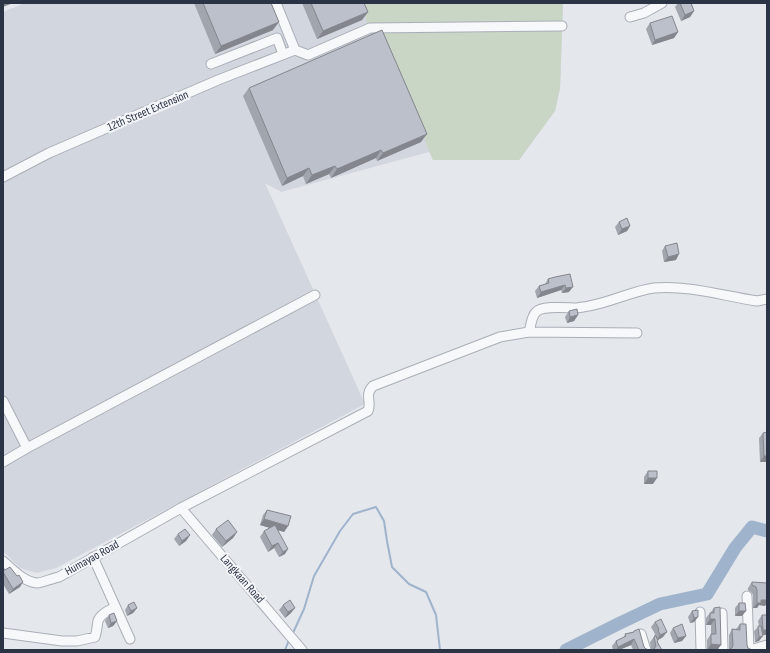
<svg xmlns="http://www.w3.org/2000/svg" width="770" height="653" font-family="'Sofia Sans Condensed',sans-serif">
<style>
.built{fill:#d2d6de}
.green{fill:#c9d6c5}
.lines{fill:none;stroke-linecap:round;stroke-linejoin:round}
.stream{stroke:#9fb4cc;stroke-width:2}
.river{stroke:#9fb4cc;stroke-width:13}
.minor-casing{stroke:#a9aeb7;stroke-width:11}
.minor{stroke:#f7f8fa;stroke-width:9}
.wall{fill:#a1a5ae}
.shaded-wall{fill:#83868d}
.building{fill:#bbc0ca;stroke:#83868d}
.labels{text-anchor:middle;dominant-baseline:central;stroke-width:4;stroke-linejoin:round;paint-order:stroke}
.street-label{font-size:12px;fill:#2b3445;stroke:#f4f6f9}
</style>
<rect width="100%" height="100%" fill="#e4e7ec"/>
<path class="built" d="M25,3H563L560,88L555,111L519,160H433L429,152L281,192L265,183L365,404L56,568L37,573L20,568L3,551V12Z"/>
<path class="green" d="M366,3H563L560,88L555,111L519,160H433L382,35L372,33L366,20Z"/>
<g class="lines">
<path class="stream" d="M292,635L304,609L314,576L340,531L353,514L376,507L384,521L387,541L392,567L409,584L426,592L436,615L440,650
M285,650L289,640"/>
<path class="river" d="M566,650L618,624L660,604L707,594L735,548L752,527L767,531"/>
<defs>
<path id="minor" d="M276,3L295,50L308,55L370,28L562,26
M630,17L644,13L662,3
M211,64L277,38L283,54
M3,177L49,153L218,80L295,50
M529,332C531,326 531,317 536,312C542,305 568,308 577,308C581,307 585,307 589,306C612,302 632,291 654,288C689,285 723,296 757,301L767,299
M3,401L27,448
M3,462L27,448L315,295
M181,508L302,650
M93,557L130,639
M3,561C12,569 24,582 37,583C42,583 53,578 59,577L181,508L368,411C372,401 364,395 373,386L500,337L529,332L637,333
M747,596L749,650
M700,612L701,650
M722,613L723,650
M3,633L62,641H77L95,637C97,631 97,626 98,621C100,614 110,610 115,607
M641,634L646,650
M750,650L767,645"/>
</defs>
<use href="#minor" class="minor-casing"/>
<use href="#minor" class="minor"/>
</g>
<path class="wall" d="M194,3H271L273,30L215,54Z
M302,3H364L368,12L362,20L317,39Z
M678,3H691L694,11L690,17L681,21L675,7Z
M650,23L678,32L674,38L652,45L646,29Z
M249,88L421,142L377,161L376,158L331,178L329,174L306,184L303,176L282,186L243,96Z
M619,222L630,226L627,231L618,235L615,227Z
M665,246L676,260L664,262L662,251Z
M570,274L569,292L562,293L561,290L537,298L535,291L539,286L545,284L548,279Z
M569,311L578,315L574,321L567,323L565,317Z
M767,432V462H760L759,438L763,433Z
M648,471L653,484H644V477Z
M267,510L288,526L284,532L278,530L285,554L279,557L274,548L268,552L260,537L264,531L270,528L260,525L263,515Z
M216,529L237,532L233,538L222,547L212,535Z
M178,534L190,535L186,541L179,546L174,539Z
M3,571L20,587L9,594L3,584Z
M752,582L767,583L765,606L759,605L757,608H753V595L752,593L748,590V588Z
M739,603L742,616H735V608Z
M128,605L137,608L133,613L127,616L125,610Z
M283,605L291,613L285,618L279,610Z
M714,608L721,645L717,650H707V640L711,634V625H706V618Z
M692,611L698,617L694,622L690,623L688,617Z
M109,615L117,621L113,626L108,628L105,621Z
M762,615H767V635H762L759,641L755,642L754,631L759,626L758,621Z
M655,622L663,637L658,640V642L662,650H651L650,642L654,637V636L655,634L651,627Z
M740,624L748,648L729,650V635L732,629H736Z
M673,628L686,636L682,641L674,643L670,633Z
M634,631L646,649L650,650H633L631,645L619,650H613L612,646L616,641L624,637L625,634L633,632Z"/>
<path class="shaded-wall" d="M5,3H13L3,7V4Z
M694,11L690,17L681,21L685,15Z
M368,12L362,20L317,39L323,31Z
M279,22L273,30L215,54L221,46Z
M678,32L674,38L652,45L655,40Z
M427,134L421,142L377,161L383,153Z
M381,150L376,158L331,178L337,169Z
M335,166L329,174L306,184L312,175Z
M309,168L303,176L282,186L287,178Z
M630,226L627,231L618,235L622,229Z
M679,254L676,260L664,262L668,257Z
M565,285L561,290L537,298L541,292Z
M573,287L569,292L562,293L566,288Z
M578,315L574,321L567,323L570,317Z
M764,456H767V462H760Z
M648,478H657L653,484H644Z
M264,519L288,526L284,532L260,525Z
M237,532L233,538L222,547L226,541Z
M190,535L186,541L179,546L182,541Z
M278,543L274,548L268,552L272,546Z
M288,549L285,554L279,557L283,552Z
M23,582L20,587L9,594L13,589Z
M761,600H767V603L765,606L759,605L757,608H753L757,603Z
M137,608L133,613L127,616L131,611Z
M295,608L291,613L285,618L288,612Z
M739,611H746L742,616H735Z
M698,617L694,622L690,623L694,618Z
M710,619H715L711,625H706Z
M117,621L113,626L108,628L111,623Z
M763,630H767V635H759Z
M667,632L663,637L656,641L660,635Z
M686,636L682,641L674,643L678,638Z
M763,636L759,641L755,642L759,637Z
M634,639L631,645L619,650H616L618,647Z
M711,644L721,645L717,650H707Z"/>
<path class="building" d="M203,3H271L279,22L221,46Z
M311,3H364L368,12L323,31Z
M680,3H691L694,11L685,15Z
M672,16L678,32L655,40L650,23Z
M382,30L427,134L383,153L381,150L337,169L335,166L312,175L309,168L287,178L249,88Z
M627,218L630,226L622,229L619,222Z
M677,243L679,254L668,257L665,246Z
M570,274L573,287L566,288L565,285L541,292L539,286L549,283L548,279L555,277Z
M577,309L578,315L570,317L569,311Z
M767,432V456H764L763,433Z
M648,471H657V478H648Z
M267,510L291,516L288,526L264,519Z
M228,520L237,532L226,541L216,529Z
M275,525L288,549L283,552L278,543L272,546L264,531Z
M185,529L190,535L182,541L178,534Z
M10,567L17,576L19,575L23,582L13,589L3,572V571Z
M752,582L767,583V600H761V603H757V590L756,587L752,585Z
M290,600L295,608L288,612L283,605Z
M134,602L137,608L131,611L128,605Z
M739,603H745L746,611H739Z
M720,607L721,645L711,644V634H716L715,619H710V613H714V608Z
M698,610V617L694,618L692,611Z
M114,613L117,621L111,623L109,615Z
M762,615H767V630H763Z
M661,619L667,632L660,635L658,630L659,629L655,622Z
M682,624L686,636L678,638L673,628Z
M740,624H746L747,645L748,648L752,650H728L732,648L733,645L732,629L740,630Z
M758,626H761L763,636L759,637Z
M639,629L644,647L646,649L650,650H639L634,639L618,647L616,641L626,636L625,634L634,632V631Z
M656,636L658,641L657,642L662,650H652L654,649L656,646L654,637Z"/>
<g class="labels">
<g class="street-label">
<text transform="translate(148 111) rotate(-23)">12th Street Extension</text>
<text transform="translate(92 558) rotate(-29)">Humayao Road</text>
<text transform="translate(242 579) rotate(49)">Langkaan Road</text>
</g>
</g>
<rect width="770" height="653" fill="none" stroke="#2b3445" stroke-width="8"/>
</svg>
